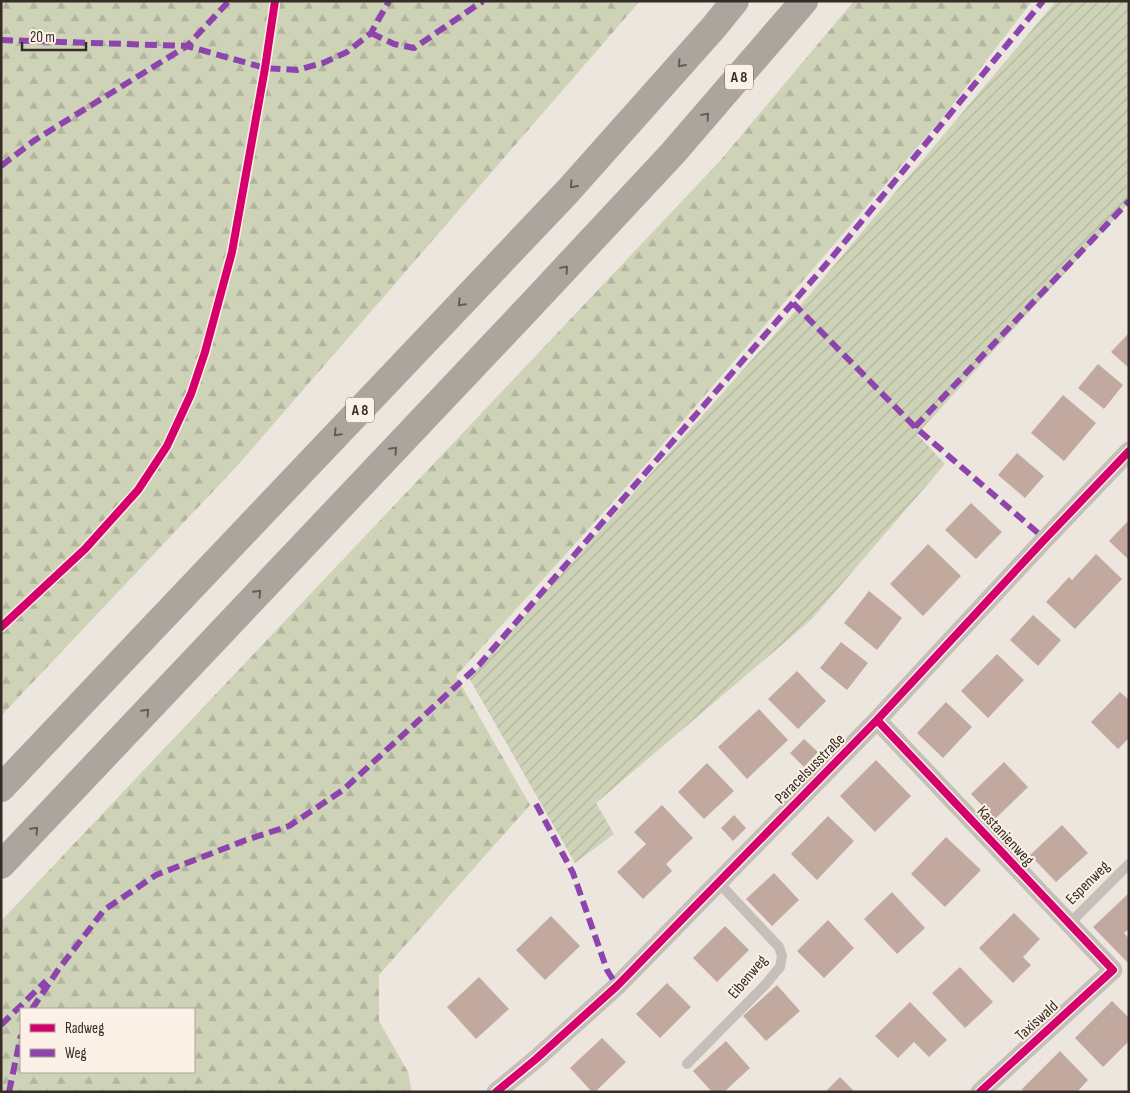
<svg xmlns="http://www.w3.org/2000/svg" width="1130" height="1093" font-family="'Sofia Sans Condensed',sans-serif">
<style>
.forest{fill:url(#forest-firs);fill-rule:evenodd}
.garden{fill:url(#garden-furrows)}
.building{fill:#c2a9a0}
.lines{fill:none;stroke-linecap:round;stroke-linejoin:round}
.lane{stroke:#c6beb8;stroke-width:10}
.street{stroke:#c6beb8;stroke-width:19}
.highway{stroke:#aca59e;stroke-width:28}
.quiet{stroke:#8e44ad;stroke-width:6;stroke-dasharray:12 6;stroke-linecap:butt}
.cycleway-casing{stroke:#fbf1e6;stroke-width:11}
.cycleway{stroke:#d6006c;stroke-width:8}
.oneway{stroke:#665c56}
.labels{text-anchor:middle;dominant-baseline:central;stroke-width:4;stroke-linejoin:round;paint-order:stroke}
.shield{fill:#fbf1e6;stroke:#726660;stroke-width:1}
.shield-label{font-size:15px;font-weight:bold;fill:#372b26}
.street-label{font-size:16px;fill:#372b26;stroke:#fbf1e6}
</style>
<defs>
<pattern id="forest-firs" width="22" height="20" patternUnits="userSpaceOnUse" patternTransform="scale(1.25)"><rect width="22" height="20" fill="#ced3b8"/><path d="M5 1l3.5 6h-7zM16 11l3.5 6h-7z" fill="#b2b59e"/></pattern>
<pattern id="garden-furrows" width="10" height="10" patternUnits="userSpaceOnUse" patternTransform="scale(1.25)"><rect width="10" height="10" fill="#ced3b8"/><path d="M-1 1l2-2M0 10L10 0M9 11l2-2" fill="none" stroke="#b2b59e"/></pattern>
</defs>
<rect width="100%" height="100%" fill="#ede6df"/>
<path class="forest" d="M1,1H640L238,465L1,716Z
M854,1H1032L944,116L628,485L456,676L530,805L379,975V1021L408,1072L412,1092H1V921L719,162ZM21,1009H194V1072H21Z"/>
<path class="garden" d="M1056,1H1129V203L917,434L945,464L811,620L596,803L614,834L575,863L469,678L805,300Z"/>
<path class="building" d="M1129,333V368L1111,352Z
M1098,364L1123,385L1104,409L1078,388Z
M1063,395L1096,423L1064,461L1031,433Z
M1017,453L1044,476L1025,498L998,475Z
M971,503L1002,532L976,559L945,530Z
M1129,520V560L1109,541Z
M928,544L961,576L923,616L890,584Z
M1096,554L1122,579L1075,629L1046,602L1069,577L1072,580Z
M869,591L902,618L877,650L844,623Z
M1033,615L1061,640L1038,666L1010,640Z
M841,642L868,663L847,690L820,668Z
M997,654L1024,680L988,718L961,691Z
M797,671L826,701L798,729L768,699Z
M1120,692L1129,700V738L1118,749L1091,722Z
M946,702L972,727L943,758L917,733Z
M759,709L788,740L747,779L718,747Z
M804,739L818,752L804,767L790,753Z
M876,760L911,796L875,832L840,796Z
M1004,762L1028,787L995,819L971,794Z
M707,763L734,791L704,819L678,792Z
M662,805L693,838L666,864L672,871L643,899L617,872L646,844L634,832Z
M734,815L746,828L733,841L721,828Z
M828,816L854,841L817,880L791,854Z
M1062,825L1088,853L1056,882L1030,855Z
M946,837L981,870L945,907L911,874Z
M774,873L799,900L772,926L746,899Z
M892,892L925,928L897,954L864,919Z
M1129,893V929L1124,933L1129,939V964L1093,927Z
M1014,913L1040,939L1023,957L1031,965L1013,983L979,948Z
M551,916L580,946L545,980L516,950Z
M828,920L854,948L824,978L797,951Z
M725,926L749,950L717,982L693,958Z
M960,967L993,1002L965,1028L932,993Z
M479,977L509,1009L476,1039L447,1007Z
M667,983L691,1007L660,1038L636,1014Z
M777,985L800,1011L766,1041L743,1016Z
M1112,1001L1129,1018V1041L1103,1067L1075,1038Z
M910,1002L947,1040L929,1057L914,1042L898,1058L875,1036Z
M602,1038L626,1062L595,1092H592L570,1068Z
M726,1041L750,1068L724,1092H712L693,1071Z
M1060,1051L1088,1080L1077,1092H1024L1022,1089Z
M840,1077L855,1092H825Z"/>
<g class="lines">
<path class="lane" d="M1069,924L1129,864
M687,1064L765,985L780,967L782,956L779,947L718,882"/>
<path class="street" d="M877,720L1113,970L980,1092
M496,1092L536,1059L617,986L877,720L1045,539L1129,451"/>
<path class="highway" d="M1,788L568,191L714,27L735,1
M1,865L532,304L673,153L804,1"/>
<path class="quiet" d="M371,33L394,44L414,48L483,1
M1,40L187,46L229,1
M1,166L35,140L187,46L265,68L297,70L323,63L347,52L371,33L389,1
M793,303L915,427L1045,539
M915,427L1129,201
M536,804L573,873L607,970L617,986
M32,1009L58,970L104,910L156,875L246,840L289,826L343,790L479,665L829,261L1043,1
M1,1025L46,981
M9,1092L21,1035"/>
<defs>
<path id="cycleway" d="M1,627L85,549L138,490L167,446L191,394L205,352L232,252L265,68L275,1
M877,720L1113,970L980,1092
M496,1092L536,1059L617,986L877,720L1045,539L1129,451"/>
</defs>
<use href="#cycleway" class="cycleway-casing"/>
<use href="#cycleway" class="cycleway"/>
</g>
<defs><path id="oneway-chevron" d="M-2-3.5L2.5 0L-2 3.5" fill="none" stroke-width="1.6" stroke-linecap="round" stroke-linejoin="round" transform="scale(1.25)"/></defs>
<g class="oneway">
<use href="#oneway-chevron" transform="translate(681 64) rotate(132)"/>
<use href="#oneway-chevron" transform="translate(706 116) rotate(-49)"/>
<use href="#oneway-chevron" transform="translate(573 185) rotate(132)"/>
<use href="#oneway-chevron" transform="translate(565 269) rotate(-47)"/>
<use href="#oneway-chevron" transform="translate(461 303) rotate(134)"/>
<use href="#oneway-chevron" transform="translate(337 433) rotate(134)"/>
<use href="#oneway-chevron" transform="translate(394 450) rotate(-46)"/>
<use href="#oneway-chevron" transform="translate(258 593) rotate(-47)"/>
<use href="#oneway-chevron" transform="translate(146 712) rotate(-47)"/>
<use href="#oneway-chevron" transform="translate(35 830) rotate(-47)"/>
</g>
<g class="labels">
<g class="shield">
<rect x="725" y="64.5" width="28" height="25" rx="4"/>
<rect x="346" y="397.5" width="28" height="25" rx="4"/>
</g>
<g class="shield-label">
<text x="739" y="77">A 8</text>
<text x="360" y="410">A 8</text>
</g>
<g class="street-label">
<text transform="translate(810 769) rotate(-45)">Paracelsusstraße</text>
<text transform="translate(1005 836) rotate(47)">Kastanienweg</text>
<text transform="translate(1088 883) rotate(-45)">Espenweg</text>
<text transform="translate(748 977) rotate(-50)">Eibenweg</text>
<text transform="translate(1037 1021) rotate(-42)">Taxiswald</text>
</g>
</g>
<rect width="1130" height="1093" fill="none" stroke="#372b26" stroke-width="5"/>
<rect x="20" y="1008" width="175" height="65" fill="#fbf1e6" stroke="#ada299"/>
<rect x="30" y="1024" width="25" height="8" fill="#d6006c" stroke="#ada299"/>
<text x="65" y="1033" font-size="15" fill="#372b26">Radweg</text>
<rect x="30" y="1049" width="25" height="8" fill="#8e44ad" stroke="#ada299"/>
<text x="65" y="1058" font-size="15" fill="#372b26">Weg</text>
<path d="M22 42v8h64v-8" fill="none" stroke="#372b26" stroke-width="2.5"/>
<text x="30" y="42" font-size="15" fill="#372b26" stroke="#fbf1e6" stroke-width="4" paint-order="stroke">20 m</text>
</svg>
